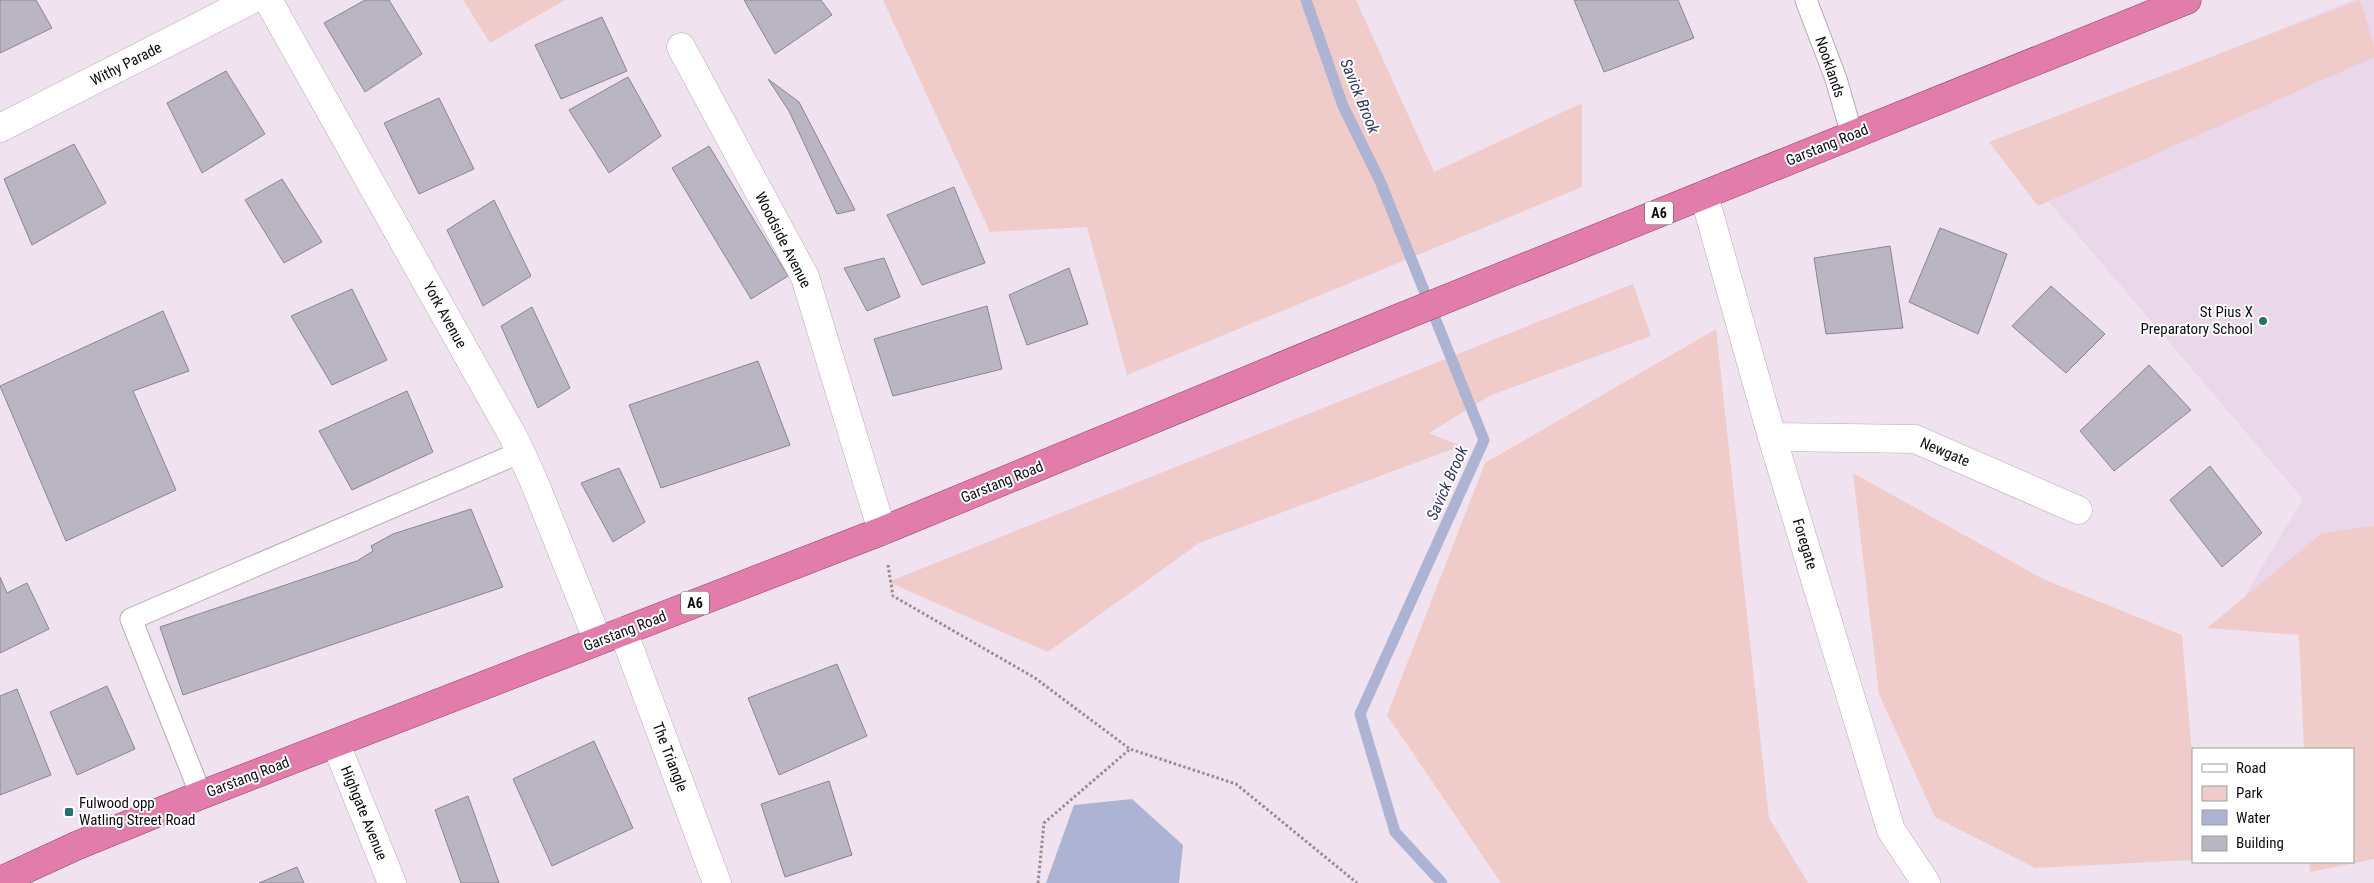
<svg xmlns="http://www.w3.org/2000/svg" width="2374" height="883" font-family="'Roboto Condensed',sans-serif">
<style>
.built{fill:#ead7e9}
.green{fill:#efcbca}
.water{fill:#adb3d2}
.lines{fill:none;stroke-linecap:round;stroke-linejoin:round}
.stream{stroke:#adb3d2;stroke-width:11}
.building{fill:#bab5c3;stroke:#8a8593}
.service-casing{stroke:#b6a9b5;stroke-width:23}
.minor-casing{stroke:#b6a9b5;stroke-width:29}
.trunk-casing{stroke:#933f66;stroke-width:29}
.path{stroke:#958c94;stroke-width:3;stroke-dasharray:2.5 2.5;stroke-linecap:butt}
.service{stroke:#fff;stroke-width:21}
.minor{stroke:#fff;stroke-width:28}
.trunk{stroke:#e27cab;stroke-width:28}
.poi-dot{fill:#246f71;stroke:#fff;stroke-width:2}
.labels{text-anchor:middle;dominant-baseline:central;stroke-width:4;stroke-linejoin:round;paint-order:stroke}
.shield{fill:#fff;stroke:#565456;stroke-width:1}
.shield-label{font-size:14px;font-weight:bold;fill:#0e0a0e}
.street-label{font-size:15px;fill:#0e0a0e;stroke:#fff}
.poi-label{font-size:15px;fill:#0e0a0e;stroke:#fff;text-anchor:end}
.water-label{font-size:16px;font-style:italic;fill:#303660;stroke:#fff}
</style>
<rect width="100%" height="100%" fill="#f0e3ef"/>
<path class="built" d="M2353,0H2374V623L2288,629L2245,595L2303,499L1999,143Z"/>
<path class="green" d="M463,0H565L490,43Z
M883,0H1356L1434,172L1582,103V187L1127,375L1087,227L990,232Z
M2360,0L2374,47V57L2038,206L1989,142Z
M1633,284L1651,336L1489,396L1429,433L1461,446L1199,543L1048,652L888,582Z
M1716,329L1769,818L1808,883H1501L1387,715L1485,463Z
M1853,473L2043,579L2182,635L2193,767V860L2035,868L1935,817L1879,694Z
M2374,526V859L2310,872L2309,862H2353V749H2304L2299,635L2207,628L2322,533Z"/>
<path class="water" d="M1132,799L1183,845L1179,883H1046L1074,805Z"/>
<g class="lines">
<path class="stream" d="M1306,0L1343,106L1380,181L1484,440L1360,714L1395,832L1442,883"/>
</g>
<path class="building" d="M0,0H36L52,28L0,53Z
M365,0H389L422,54L365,92L324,23Z
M744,0H821L832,15L775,54Z
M1574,0H1678L1694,38L1604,72Z
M602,17L627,71L561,99L535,45Z
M226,71L265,134L202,173L167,103Z
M628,77L661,136L609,173L569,110Z
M768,79L799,102L855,210L837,214L789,111Z
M439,98L474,169L419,194L384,123Z
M74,144L106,203L32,245L4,179Z
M709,146L788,276L751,299L672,168Z
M282,179L322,242L284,263L245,200Z
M954,187L985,263L922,285L887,215Z
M494,200L531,276L483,306L447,230Z
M1940,228L2007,254L1978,334L1909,302Z
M1890,246L1903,328L1826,334L1814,258Z
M884,258L900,297L867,311L844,268Z
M1069,268L1088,324L1027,345L1009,295Z
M2051,286L2105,334L2066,373L2012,326Z
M352,289L387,360L332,385L291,316Z
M987,306L1002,369L893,396L874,339Z
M532,307L570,388L538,408L501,326Z
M163,311L189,371L133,391L176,490L66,541L0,386Z
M758,361L790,445L661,488L629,405Z
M2149,365L2191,410L2114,471L2080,431Z
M407,391L433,452L352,490L319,431Z
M2210,466L2262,533L2222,567L2170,500Z
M619,468L645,522L613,542L581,483Z
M471,509L503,587L183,695L160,627L357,561L373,551L371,546L393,534Z
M0,577L7,593L27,583L49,629L0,653Z
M837,664L867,736L779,775L748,698Z
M107,686L135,749L77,775L50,712Z
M17,689L51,775L0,795V696Z
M594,741L633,828L552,866L513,779Z
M829,781L852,855L785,877L761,804Z
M468,796L499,883H461L435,810Z
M297,867L304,883H259Z"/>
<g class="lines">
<defs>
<path id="service" d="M1806,0L1836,79L1852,135
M201,795L131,619L521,452"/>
<path id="minor" d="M268,0L514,438L533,479L598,641
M681,47L805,277L882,531
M0,128L251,0
M1704,195L1772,437L1891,830L1926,883
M1772,437L1915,439L2078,510
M623,631L717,883
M336,744L392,883"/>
<path id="trunk" d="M0,881L76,846L201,795L882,531L1389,322L2187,0"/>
</defs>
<use href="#service" class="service-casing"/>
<use href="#minor" class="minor-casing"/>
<use href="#trunk" class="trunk-casing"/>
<path class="path" d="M888,565L893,596L1035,678L1130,749L1236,784L1357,883
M1038,883L1044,823L1130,749"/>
<use href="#service" class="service"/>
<use href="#minor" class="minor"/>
<use href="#trunk" class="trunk"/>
</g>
<g class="poi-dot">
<circle cx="2263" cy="321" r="5"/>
<rect x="64" y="807" width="10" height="10" rx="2.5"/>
</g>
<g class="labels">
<g class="shield">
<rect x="1645" y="201.5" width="28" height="23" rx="4"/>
<rect x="681" y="591.5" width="28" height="23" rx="4"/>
</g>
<g class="shield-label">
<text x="1659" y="213">A6</text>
<text x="695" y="603">A6</text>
</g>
<g class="street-label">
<text transform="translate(126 64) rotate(-27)">Withy Parade</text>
<text transform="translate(1830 67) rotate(71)">Nooklands</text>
<text transform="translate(1827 145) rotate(-22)">Garstang Road</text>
<text transform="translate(783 240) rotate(63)">Woodside Avenue</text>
<text transform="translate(445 315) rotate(61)">York Avenue</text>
<text transform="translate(1945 452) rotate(23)">Newgate</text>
<text transform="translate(1002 482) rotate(-22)">Garstang Road</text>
<text transform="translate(1805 544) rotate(73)">Foregate</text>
<text transform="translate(625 631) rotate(-21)">Garstang Road</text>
<text transform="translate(670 757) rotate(69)">The Triangle</text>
<text transform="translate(248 777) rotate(-21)">Garstang Road</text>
<text transform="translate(364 813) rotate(68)">Highgate Avenue</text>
</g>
<g class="poi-label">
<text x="2253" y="312">St Pius X<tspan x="2253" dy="17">Preparatory School</tspan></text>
<text x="79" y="803" text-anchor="start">Fulwood opp<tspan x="79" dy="17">Watling Street Road</tspan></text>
</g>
<g class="water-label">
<text transform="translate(1360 96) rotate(68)">Savick Brook</text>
<text transform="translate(1447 483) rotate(-66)">Savick Brook</text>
</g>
</g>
<rect x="2192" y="748" width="162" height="115" fill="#ffffff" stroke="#9f9d9f"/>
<rect x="2202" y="764" width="25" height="8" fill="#ffffff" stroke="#9f9d9f"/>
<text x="2236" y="773" font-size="15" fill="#0e0a0e">Road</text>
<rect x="2202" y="786" width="25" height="15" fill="#efcbca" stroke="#9f9d9f"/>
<text x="2236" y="798" font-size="15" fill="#0e0a0e">Park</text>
<rect x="2202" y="810" width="25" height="15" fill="#adb3d2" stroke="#9f9d9f"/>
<text x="2236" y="823" font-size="15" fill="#0e0a0e">Water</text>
<rect x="2202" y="836" width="25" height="15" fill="#bab5c3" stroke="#9f9d9f"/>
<text x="2236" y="848" font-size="15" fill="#0e0a0e">Building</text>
</svg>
